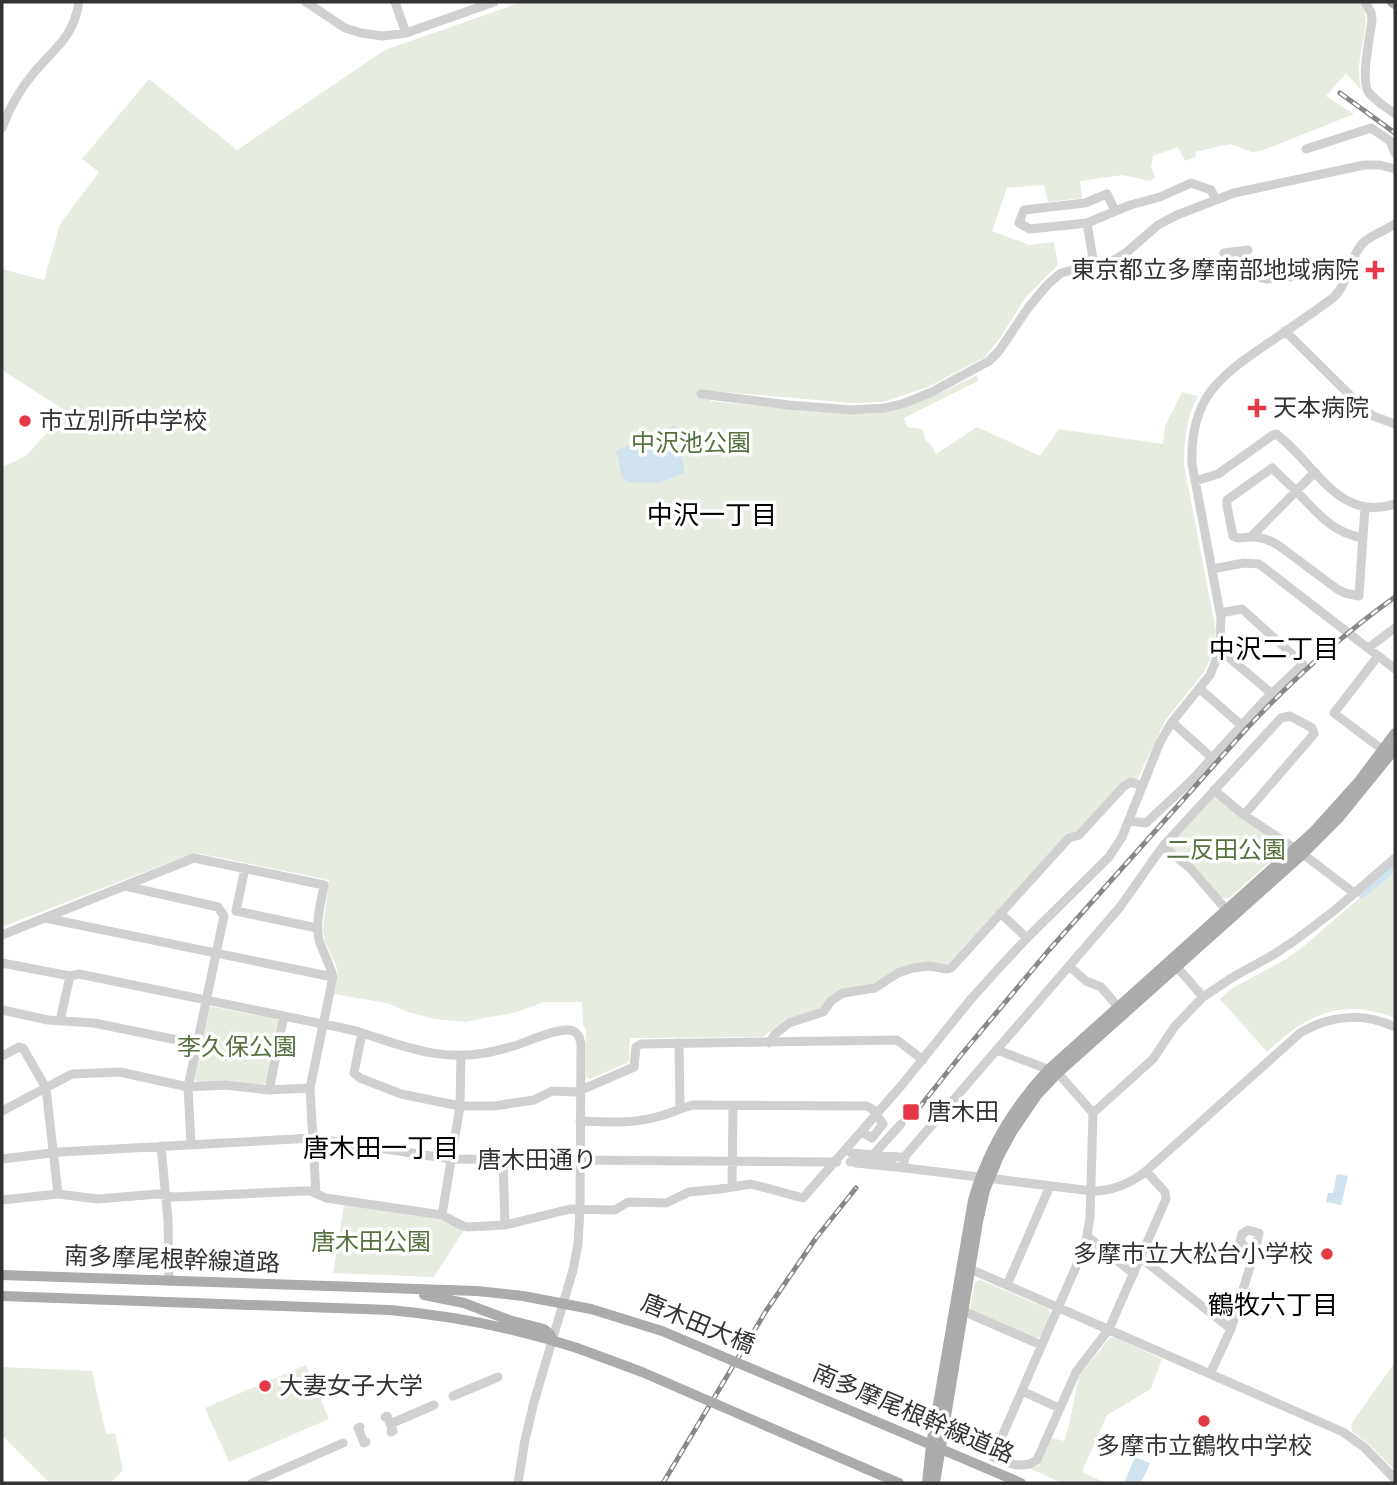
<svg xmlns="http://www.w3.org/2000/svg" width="1397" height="1485" font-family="'Varela Round','Noto Sans JP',sans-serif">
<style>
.green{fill:#e6ecdf}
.water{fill:#cfe2ee}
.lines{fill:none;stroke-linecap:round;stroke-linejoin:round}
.canal{stroke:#cfe2ee;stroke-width:8}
.minor{stroke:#d0d0d0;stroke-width:9}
.major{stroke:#ababab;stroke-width:10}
.rail-casing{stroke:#888;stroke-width:5}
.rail{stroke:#fff;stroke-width:2.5;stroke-dasharray:8;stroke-linecap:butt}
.minor-bridge{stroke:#d0d0d0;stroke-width:9}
.major-bridge{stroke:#ababab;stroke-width:10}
.poi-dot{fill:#e63946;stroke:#fff;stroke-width:2.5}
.labels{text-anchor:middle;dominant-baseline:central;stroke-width:7;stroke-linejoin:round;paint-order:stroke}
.poi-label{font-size:24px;fill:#333;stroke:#fff;text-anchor:start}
.park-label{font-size:24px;fill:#56703f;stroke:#fff}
.street-label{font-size:24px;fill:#333;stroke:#fff}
.neighbourhood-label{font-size:26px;fill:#000;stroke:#fff}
</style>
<rect width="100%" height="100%" fill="#fff"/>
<path class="green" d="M522,2H1361C1372,23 1360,45 1359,68C1359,75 1360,83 1361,90L1346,73L1326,96L1354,114L1261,151L1252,152L1230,144L1195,152L1196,157L1185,161L1178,147L1153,156L1151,166L1155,178L1150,181L1123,175L1080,181L1082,198L1048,202L1044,185L1007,188L992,231L1029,245L1054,242L1058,265L1025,298L1000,338L985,357L928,387L883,402L852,403L711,391L710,401L808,411L868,414L907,407L941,393L977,375L978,381L904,418L907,427L922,429L926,441L932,446L936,454L977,427L1040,456L1059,429L1163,444L1165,426L1182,392L1198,396C1186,417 1184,441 1184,465L1216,631L1210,660L1204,672L1165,721L1137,780L1130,778L1122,782L1076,832L1067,835L948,964L925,962L911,964L877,982L866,986L840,990L820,1009L785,1020L763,1037L630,1038L629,1059L627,1063L590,1079L586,1076V1030L583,1025L582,1002H544L517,1012L465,1022L434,1019L405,1011L387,1003L334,994L338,977L337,968L325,942L323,929L329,880L197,853L168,863L2,927V467L26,456L66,411L2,370V269L44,280L60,224L99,172L82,159L149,79L237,150L385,50Z
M1217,797L1282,845V851L1229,898H1220L1171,849V842L1212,798Z
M1395,873V1018C1341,997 1306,1015 1267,1052L1220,999L1231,989L1286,959L1304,946L1357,900Z
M209,1006L280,1020L267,1082L263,1085L197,1083L193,1078Z
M344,1205L444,1220L464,1230L434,1277L333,1273Z
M980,1280L1049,1309L1051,1315L1041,1337L1035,1338L972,1311L970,1308L975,1282Z
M1114,1337L1162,1359L1151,1389L1107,1415L1082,1472L1106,1483H1062L1029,1468L1039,1466L1052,1438L1064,1441L1069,1425L1079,1376L1109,1339Z
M306,1365L329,1419L229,1462L205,1408Z
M1393,1365L1395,1367V1471L1369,1444L1352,1431L1351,1424Z
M2,1367L92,1371L106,1434L115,1433L123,1470L110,1483H50L2,1435Z"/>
<path class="water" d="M675,425L685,473L658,483L628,482L622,476L616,451Z
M1337,1174L1348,1176L1341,1205L1326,1202L1328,1193H1333Z
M1135,1457L1150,1463L1141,1483H1124Z"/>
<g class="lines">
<path class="canal" d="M1362,894L1395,867"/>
<path class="minor" d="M306,2L345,28L361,33L383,36L406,33L494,2
M395,2L406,33
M1365,2L1371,13L1372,21C1370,37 1360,81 1369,93C1376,101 1387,108 1395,114
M2,128C9,109 19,91 32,75C54,48 73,39 79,2
M1306,149L1371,128L1390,141L1395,153
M1115,211L1107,194L1085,203L1024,210L1019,223L1030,229L1087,223L1130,205L1160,197L1191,183L1211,190L1216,200
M1087,223L1094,265
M1241,251L1244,274L1267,279L1349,271
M1224,253L1248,250
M1285,331L1364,409L1373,416L1395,424
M701,394L789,405L851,410L885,408L905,403L932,392L989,361L999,351L1028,308L1048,284L1061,273L1116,259L1127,252L1158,225L1177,215L1234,193L1364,165H1380L1395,169
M1195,481L1218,474L1273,435L1276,434C1315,462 1337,523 1395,504
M1251,537L1315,472
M1362,538C1330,531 1318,513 1296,491C1288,483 1280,476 1272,468L1227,500V506L1233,536C1240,540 1242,537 1250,537C1260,537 1270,540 1278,545L1337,589L1345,593L1359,596L1365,507
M1212,569L1244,563L1259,564L1395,669
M1368,648L1395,628
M1219,649L1271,693
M1378,656L1334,713L1383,750
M1200,689L1241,725
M1172,722L1211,757
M1214,790L1244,815L1303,854L1354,893
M1129,821L1146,823L1192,780L1263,702L1303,664L1242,609L1220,613
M1163,846L1191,869L1229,913
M245,868L236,911L317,928
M125,886L218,907L224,916L188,1087L191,1144
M1000,913L1027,938
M45,918L333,977
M2,935L194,858L324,885C321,902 315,923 319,940C323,953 330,964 333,977L310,1088L316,1194
M2,963L70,976L79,974L323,1024C337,1027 352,1029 365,1034C406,1047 441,1061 485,1053C496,1051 507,1048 517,1045C529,1041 561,1026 573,1031C579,1034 580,1039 581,1044L580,1209L578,1244L573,1270L534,1402L525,1440L518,1483
M1069,966L1086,981L1101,987L1118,1007
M1177,967L1203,997
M2,1010L48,1020L94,1023L197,1044
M60,1021L70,976
M362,1033L354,1073L360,1078L401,1094L460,1106H494L534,1100L552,1091L575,1092L581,1090L634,1067L636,1047L641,1044L897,1040L923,1060
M679,1043L680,1108
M769,1043L775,1034L789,1023L823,1012L831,1001L843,993L875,988L898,973L913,968L929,966L947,969L951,968L1069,838L1079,835L1124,786L1131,782L1142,786
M997,1050L1058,1073L1093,1113
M2,1056L19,1047L23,1048L46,1088L58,1194
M269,1090L284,1016
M2,1111L72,1074L120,1072L188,1087L225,1085L269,1090L310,1088
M580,1121C607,1122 634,1124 660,1116C671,1113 681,1108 693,1105L867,1106L872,1109L883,1124L872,1138L862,1132
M161,1146L168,1220L169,1281
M851,1153L900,1157
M873,1155L901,1124
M2,1159L60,1152L313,1138L451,1159L837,1162
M503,1160L505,1225
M898,1167L1092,1191C1113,1191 1130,1184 1146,1171L1300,1033C1330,1015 1363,1012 1395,1027
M902,1168L906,1155L1120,907L1163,846L1281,718L1290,716L1312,728L1314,734L1244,815
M1146,1171L1165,1192L1166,1199L1109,1329L1076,1372L1037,1460C1023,1470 1007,1463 993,1457L1085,1246L1090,1218L1093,1113L1153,1059L1175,1026L1203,997L1233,977L1273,955L1297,939L1335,910L1395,858
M732,1187L733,1106
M2,1200L58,1194L98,1199L158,1194L174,1197L303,1191H310L326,1198L442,1215L463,1226L468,1227L505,1225L570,1209L615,1210L628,1202L666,1203L689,1192L720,1189L751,1184L803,1198L901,1086L971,999L999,968L1027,938L1109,857L1122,837L1160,742L1172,722L1210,675L1215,663L1220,643L1221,618L1192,464C1190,399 1217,378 1267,344C1289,329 1311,314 1333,298C1349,283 1348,260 1362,244C1370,235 1385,231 1395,224
M442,1215L460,1106L461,1055
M1088,1237L1134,1274
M1141,1258L1231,1329
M970,1269L1343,1432L1364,1447L1395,1479
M1007,1285L1050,1186
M963,1311L1041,1345
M1210,1374L1231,1329L1249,1270C1253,1258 1257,1246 1259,1233L1248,1230L1242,1234L1240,1241L1250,1253L1252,1261
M1022,1391L1059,1408
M453,1396L498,1377
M385,1417L387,1416L393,1431L391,1432
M390,1424L434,1405
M360,1427L358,1428L364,1443L366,1442
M252,1483L343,1443"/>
<path class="major" d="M1392,2L1395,4
M2,1275L477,1291L523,1296L591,1309
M424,1295L464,1303L509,1320L544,1329L550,1334L553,1340
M2,1296L390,1310C454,1316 516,1328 577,1348
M788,1384L1021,1483
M762,1424L899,1483
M927,1483L931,1445L973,1200C987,1151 1014,1106 1049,1069L1313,832L1359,781L1395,733
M935,1483L978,1222L985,1190L999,1156L1012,1132L1038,1094L1058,1073L1303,854L1338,819L1395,749"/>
<defs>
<path id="rail" d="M1340,93L1395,133
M918,1109L961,1055L1049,950L1249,726C1294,678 1342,635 1395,597
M663,1483L766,1311L816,1238L856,1188"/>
</defs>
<use href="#rail" class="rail-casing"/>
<use href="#rail" class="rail"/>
<path class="minor-bridge" d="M850,1162C870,1157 878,1154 896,1167
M856,1163L895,1167"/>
<path class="major-bridge" d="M591,1309L662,1331L788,1384
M577,1348L642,1372L762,1424"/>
</g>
<g class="poi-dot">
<path d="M1371.5 259.5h7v7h7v7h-7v7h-7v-7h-7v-7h7z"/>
<path d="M1253.5 397.5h7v7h7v7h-7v7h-7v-7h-7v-7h7z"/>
<circle cx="25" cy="421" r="7"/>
<rect x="902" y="1103" width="18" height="18" rx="3.5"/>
<circle cx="1327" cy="1254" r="7"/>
<circle cx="265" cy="1386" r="7"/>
<circle cx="1204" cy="1421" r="7"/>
</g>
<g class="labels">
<g class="poi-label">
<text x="1359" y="270" text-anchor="end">東京都立多摩南部地域病院</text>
<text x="1273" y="408">天本病院</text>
<text x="39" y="421">市立別所中学校</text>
<text x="927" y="1112">唐木田</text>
<text x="1313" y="1254" text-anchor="end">多摩市立大松台小学校</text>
<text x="279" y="1386">大妻女子大学</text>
<text x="1204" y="1446" text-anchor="middle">多摩市立鶴牧中学校</text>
</g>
<g class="park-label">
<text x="691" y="443">中沢池公園</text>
<text x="1226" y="850">二反田公園</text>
<text x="237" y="1047">李久保公園</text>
<text x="371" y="1242">唐木田公園</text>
</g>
<g class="street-label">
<text x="537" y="1160">唐木田通り</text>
<text transform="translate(172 1260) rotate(2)">南多摩尾根幹線道路</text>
<text transform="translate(698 1324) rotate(22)">唐木田大橋</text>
<text transform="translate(913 1414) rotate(23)">南多摩尾根幹線道路</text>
</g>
<g class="neighbourhood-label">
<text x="712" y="515">中沢一丁目</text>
<text x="1274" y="649">中沢二丁目</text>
<text x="381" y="1148">唐木田一丁目</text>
<text x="1273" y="1305">鶴牧六丁目</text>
</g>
</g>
<rect width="1397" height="1485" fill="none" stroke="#333333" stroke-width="7"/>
</svg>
